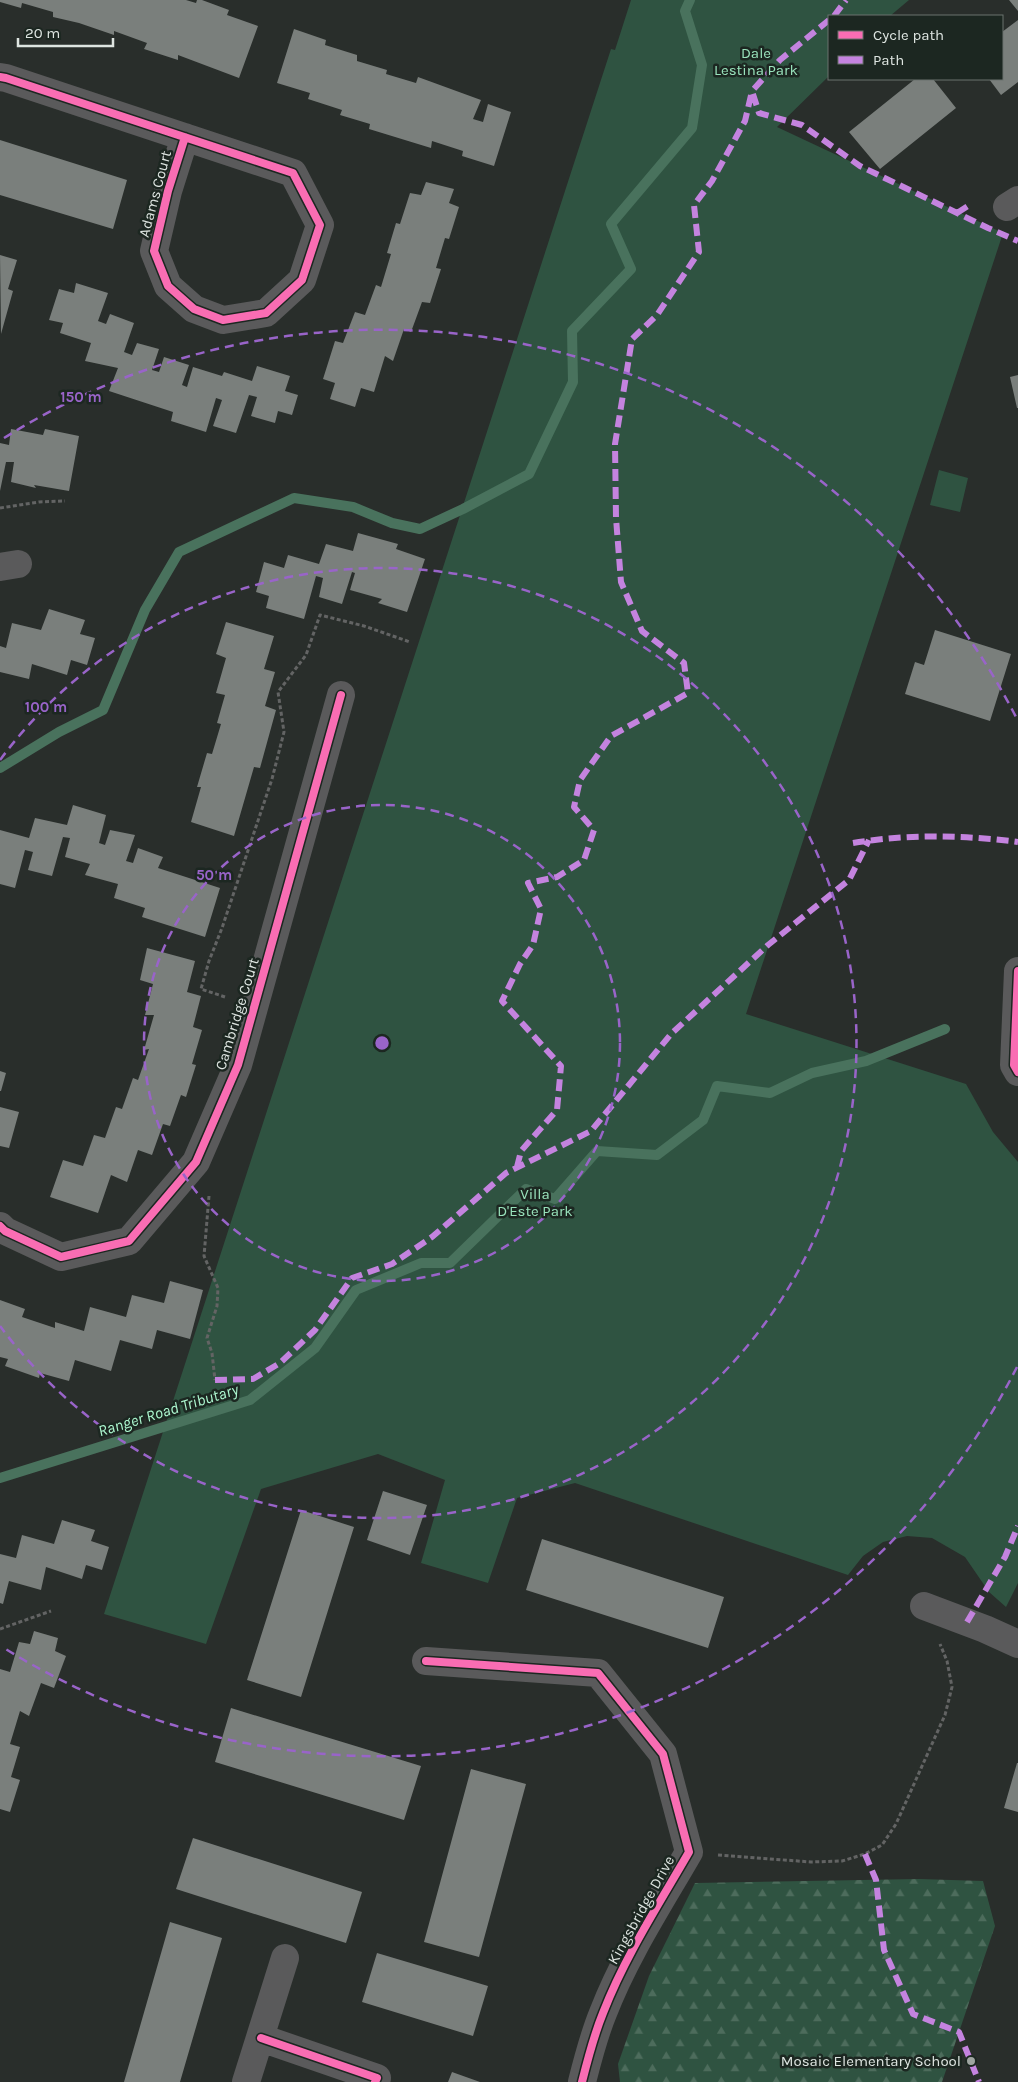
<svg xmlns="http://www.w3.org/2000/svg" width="1018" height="2082" font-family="Karla,sans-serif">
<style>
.forest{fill:url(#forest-firs)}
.green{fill:#2f5341}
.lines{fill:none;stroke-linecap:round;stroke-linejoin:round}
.stream{stroke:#49725d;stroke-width:10}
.building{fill:#7a7f7c}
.path{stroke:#636464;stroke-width:3;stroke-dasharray:4 2.5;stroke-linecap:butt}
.minor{stroke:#5a5a5b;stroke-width:28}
.quiet{stroke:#c483df;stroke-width:6;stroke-dasharray:12 6;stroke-linecap:butt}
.cycleway-casing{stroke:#1c2721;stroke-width:11}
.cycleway{stroke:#f96db3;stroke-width:8}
.ring{fill:none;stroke:#9964c9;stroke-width:2.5;stroke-dasharray:9 6}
.poi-dot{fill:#9fa5a1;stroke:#1c2721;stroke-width:2}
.labels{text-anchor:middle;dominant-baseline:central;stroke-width:5;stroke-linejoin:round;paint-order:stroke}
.park-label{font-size:15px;fill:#99e3bc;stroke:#1c2721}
.street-label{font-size:15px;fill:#dee5e1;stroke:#1c2721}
.poi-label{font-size:15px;fill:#dee5e1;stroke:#1c2721;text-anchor:end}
.water-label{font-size:16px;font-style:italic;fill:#adf8d0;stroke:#1c2721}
.centre{fill:#9964c9;stroke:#1c2721;stroke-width:2.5}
.ring-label{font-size:15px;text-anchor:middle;font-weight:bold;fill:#9964c9;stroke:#1c2721;stroke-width:5;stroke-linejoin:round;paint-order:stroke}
</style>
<defs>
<pattern id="forest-firs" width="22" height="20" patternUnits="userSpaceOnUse" patternTransform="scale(1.25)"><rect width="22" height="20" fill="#2f5341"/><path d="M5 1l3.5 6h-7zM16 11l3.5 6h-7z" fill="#4d6c5c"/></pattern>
</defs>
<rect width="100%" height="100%" fill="#292e2b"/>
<path class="forest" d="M919,1879L983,1881L995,1926L942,2082H620L618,2064L649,1976L695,1883Z"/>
<path class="green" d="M631,0H909L890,16H829V76L777,127L1003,233L746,1014L966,1084L993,1132L1018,1162V1583L1006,1607L989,1592L965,1557L932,1538L907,1536L883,1542L863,1556L848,1575L575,1483L517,1498L488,1583L421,1563L445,1480L378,1454L261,1489L206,1644L104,1614L611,49L615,50Z
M939,470L968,478L960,512L930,505Z"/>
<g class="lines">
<path class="stream" d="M0,768L59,732L103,710L145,610L179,552L294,498L353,507L392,523L420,529L463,509L529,474L573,382L572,331L631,269L611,224L692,128L702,65L685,11L690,0
M0,1478L250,1400L315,1348L356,1290L421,1263H450L526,1189L555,1199L597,1151L657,1155L703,1120L717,1086L770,1093L812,1073L866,1061L945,1029"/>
</g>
<path class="building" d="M0,0H186L196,3L197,0H202L229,10L227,15L258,26L239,78L178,55V60L144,49L147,43L114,31V35L79,23L53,17V12L22,3L21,8L0,2Z
M1009,0H1018V11Z
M1018,20V82L1001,95L989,79H1002V32Z
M294,29L326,40L325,45L357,55V61L387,70L386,74L416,83L418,77L481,100L473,119L483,122L488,104L511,112L494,166L462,156L463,151L432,141L431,148L369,129L370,124L340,115L342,110L308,99L310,93L277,83Z
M915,79H933L956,108L880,169L849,132Z
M0,140L127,180L113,229L0,195Z
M426,182L454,189L449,203L459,207L449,239L445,238L436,268L441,269L430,303L422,302L411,332L404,329L393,361L385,356L374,392L361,388L355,407L330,399L335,383L323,379L335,341L343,343L355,312L365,315L376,285L381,287L391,254L387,253L396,223L400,224L410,193L421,195Z
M0,255L17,260L8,289L13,291L1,334Z
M76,283L108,293L98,321L106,324L110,314L134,323L124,352L132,355L137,343L159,349L152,370L159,372L164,357L189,365L182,385L187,387L193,367L222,376L224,372L252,381L257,366L290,376L285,391L298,395L292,415L278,411L275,423L251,416L257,397L249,395L236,433L213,426L222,400L216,398L206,432L171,421L173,412L109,391L118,368L85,361L91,343L60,333L63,323L49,320L59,289L74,293Z
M1018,375V408H1017L1010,377Z
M11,429L43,435L45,429L79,436L69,491L34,485L36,488L11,482L14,462H6L0,491V443L9,445Z
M358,533L398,544L396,549L425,559L407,612L378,603L382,599L350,590L355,573L352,572L342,604L319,597L323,578L316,576L304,619L266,608L269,596L256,592L264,562L284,568L288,555L319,564L326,544L353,551Z
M49,609L85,620L80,634L95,638L87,665L71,660L67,675L32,664L29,679L0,672V646L6,648L12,623L41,630Z
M226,622L274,636L264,669L275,672L265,706L276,710L260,768L254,767L234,836L191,822L201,787H197L207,753L212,754L221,724L217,723L225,695L216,693L226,658L216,654Z
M935,630L1011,654L990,721L905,694L915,662L924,665Z
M73,805L106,815L99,843L105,845L110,830L135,835L126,861L133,863L138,848L163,857L158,868L220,888L205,937L142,917L145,908L114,898L118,884L85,875L90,864L65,857L70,838L63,837L52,876L28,870L33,852L25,850L15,888L0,884V830L29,838L35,818L67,825Z
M147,948L195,961L187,992L201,996L193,1027L202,1030L192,1064L196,1065L186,1097L181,1095L170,1126L163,1124L152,1155L138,1150L127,1182L111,1175L98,1213L50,1197L63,1160L83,1166L94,1135L105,1138L116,1107L122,1109L133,1078L138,1080L149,1049L144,1050L154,1015H145L153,984L140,980Z
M0,1071L6,1073L1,1091H0Z
M0,1107L19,1112L9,1148L0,1146Z
M170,1281L203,1290L190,1339L157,1330L152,1349L120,1340L111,1371L75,1360L69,1381L40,1373L39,1378L5,1366L8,1359L0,1357V1300L25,1309L22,1317L55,1328V1322L84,1331L90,1307L126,1317L132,1295L164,1303Z
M383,1491L427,1505L410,1555L367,1540Z
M301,1510L354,1527L301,1697L247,1680Z
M62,1520L95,1530L91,1541L109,1547L102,1570L86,1565L82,1579L46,1567L41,1590L9,1581L3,1604L0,1603V1554L16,1558L22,1535L54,1544Z
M542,1539L724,1597L708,1648L526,1590Z
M34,1631L58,1638L55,1651L66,1656L54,1688L41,1683L29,1716L20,1711L10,1744L20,1747L11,1777L20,1780L10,1812L0,1809V1669L10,1672L19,1642L30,1644Z
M231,1708L421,1766L404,1820L215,1762Z
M1017,1763H1018V1812L1004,1808Z
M471,1769L526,1784L479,1957L424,1942Z
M193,1838L362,1892L346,1943L176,1889Z
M170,1922L222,1938L180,2082H124Z
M377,1953L488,1986L473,2036L362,2002Z
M452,2072L480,2082H448Z"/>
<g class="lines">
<path class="path" d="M0,508L39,502L65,501
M225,997L201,989L209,961L222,928L272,779L284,732L278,692L306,655L320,615L364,626L410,642
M209,1196L204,1256L218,1288L217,1306L207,1338L212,1353L215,1380
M0,1629L51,1611
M718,1855L811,1862L842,1861L865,1854L882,1845L896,1824L945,1715L952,1687L947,1661L940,1644"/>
<path class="minor" d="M0,77L6,78L293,173L320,225L302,280L266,313L223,320L194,309L168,286L154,251L168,191L185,137
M1007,207L1018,200
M0,567L18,564
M1018,971L1014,1065L1018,1072
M0,1226L5,1231L61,1257L129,1241L196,1162L238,1065L341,695
M924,1606L985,1629L1018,1644
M426,1661L598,1673L663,1754L689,1852C659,1904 625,1956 603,2013C594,2035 588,2058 582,2082
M261,2038L377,2078L375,2082
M246,2082L285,1958"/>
<path class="quiet" d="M834,16L846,0
M829,20L780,60L752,91L759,113L802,125L860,166L988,228L1018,241
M957,213L968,206
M853,843C907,834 964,835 1018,842
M517,1167L521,1151L557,1110L561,1066L502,1001L520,964L533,945L541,909L528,883L557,877L584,860L594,830L574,807L580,780L611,736L688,693L684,663L642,631L621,582L616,518L615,444L632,339L657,315L699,252L694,205L712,181L745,121L752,91
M215,1380L253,1379L280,1363L315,1330L352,1278L392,1264L432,1237L506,1173L591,1131L671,1034L768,945L849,880L869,840
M967,1622L1005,1557L1018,1526
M865,1854L876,1880L884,1950L913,2014L959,2032L979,2082"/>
<defs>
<path id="cycleway" d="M0,77L6,78L293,173L320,225L302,280L266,313L223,320L194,309L168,286L154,251L168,191L185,137
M1018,971L1014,1065L1018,1072
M0,1226L5,1231L61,1257L129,1241L196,1162L238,1065L341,695
M426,1661L598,1673L663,1754L689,1852C659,1904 625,1956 603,2013C594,2035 588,2058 582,2082
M261,2038L377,2078L375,2082"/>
</defs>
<use href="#cycleway" class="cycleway-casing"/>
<use href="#cycleway" class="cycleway"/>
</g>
<g class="ring">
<circle cx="382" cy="1043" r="238"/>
<path d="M0 760A475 475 0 1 1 0 1326"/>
<path d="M1017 1367A713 713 0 0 1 4 1648M4 438A713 713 0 0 1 1017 719"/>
</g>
<circle class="poi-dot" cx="971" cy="2061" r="5"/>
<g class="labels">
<g class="park-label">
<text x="756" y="53">Dale<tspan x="756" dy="17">Lestina Park</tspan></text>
<text x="535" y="1194">Villa<tspan x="535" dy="17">D'Este Park</tspan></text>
</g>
<g class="street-label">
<text transform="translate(155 194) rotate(-75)">Adams Court</text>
<text transform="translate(237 1014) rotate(-73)">Cambridge Court</text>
<text transform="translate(641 1910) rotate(-61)">Kingsbridge Drive</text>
</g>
<g class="poi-label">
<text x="961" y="2061">Mosaic Elementary School</text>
</g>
<g class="water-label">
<text transform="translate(168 1410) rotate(-17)">Ranger Road Tributary</text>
</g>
</g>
<circle cx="382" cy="1043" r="8" class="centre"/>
<g class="ring-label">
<text x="81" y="402">150 m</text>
<text x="46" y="712">100 m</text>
<text x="214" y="880">50 m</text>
</g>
<rect x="828" y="15" width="175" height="65" fill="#1c2721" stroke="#6a736e"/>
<rect x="838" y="31" width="25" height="8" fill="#f96db3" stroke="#6a736e"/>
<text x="873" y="40" font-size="15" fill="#dee5e1">Cycle path</text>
<rect x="838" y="56" width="25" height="8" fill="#c483df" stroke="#6a736e"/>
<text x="873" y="65" font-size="15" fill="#dee5e1">Path</text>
<path d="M18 38v8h95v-8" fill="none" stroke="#dee5e1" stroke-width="2.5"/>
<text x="25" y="38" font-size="15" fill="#dee5e1" stroke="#1c2721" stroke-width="4" paint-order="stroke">20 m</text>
</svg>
